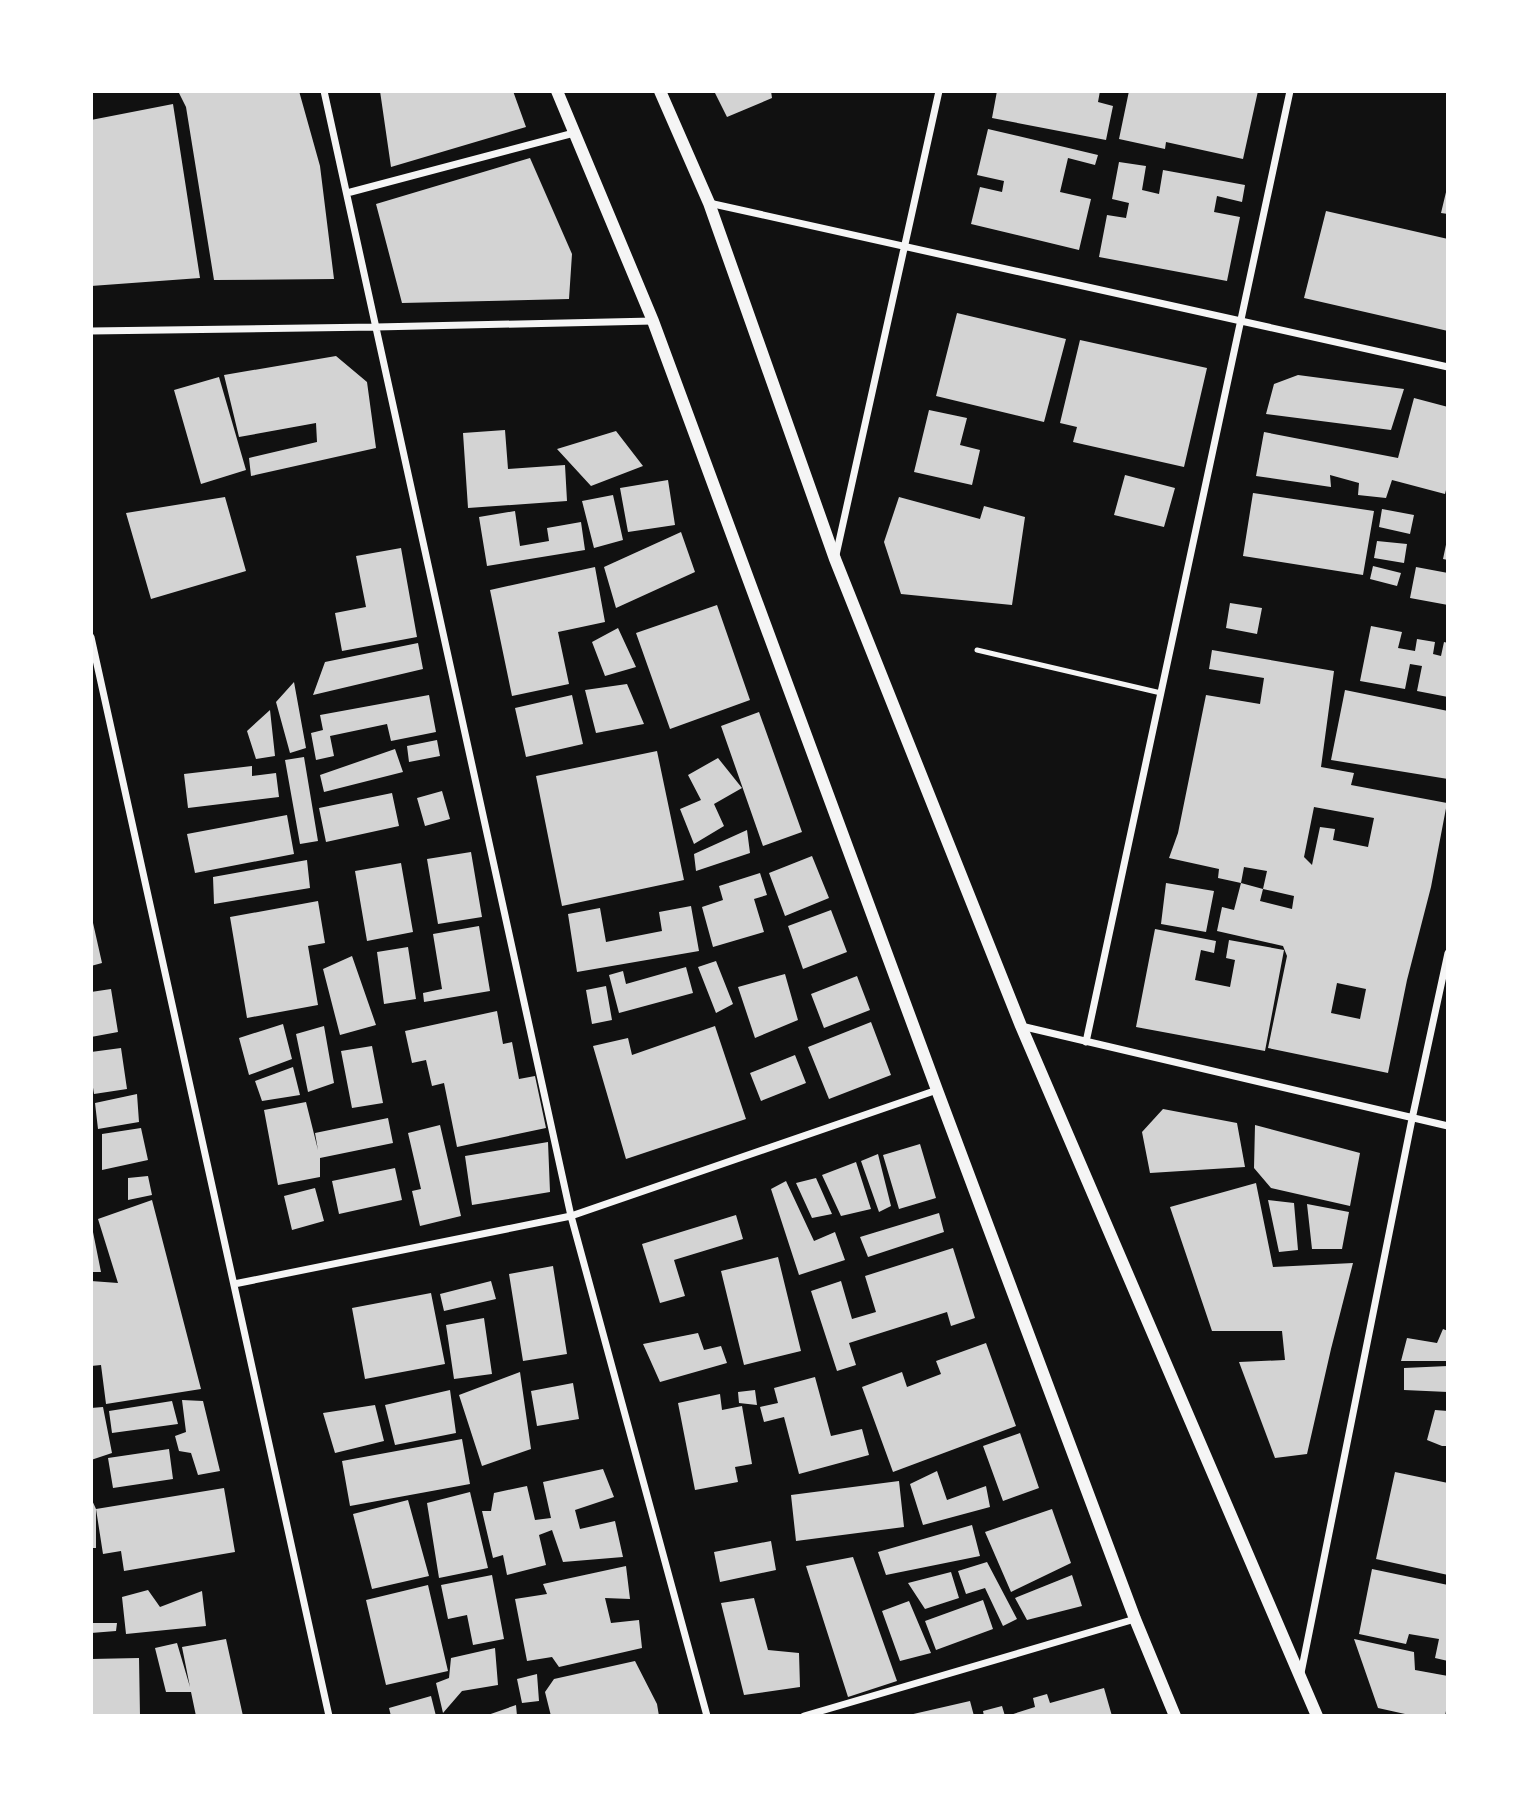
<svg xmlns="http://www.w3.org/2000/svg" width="1539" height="1807" font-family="Rubik,sans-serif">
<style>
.building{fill:#d3d3d3;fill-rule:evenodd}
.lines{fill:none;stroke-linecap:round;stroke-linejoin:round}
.service{stroke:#f5f5f5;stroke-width:5}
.minor{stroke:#f5f5f5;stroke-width:7}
.tertiary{stroke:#f5f5f5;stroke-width:12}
</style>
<rect width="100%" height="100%" fill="#111"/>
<path class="building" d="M178,91H299L320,166L334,279L214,280L186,107Z
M380,91H513L526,127L391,167Z
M714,91H771L772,98L727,117Z
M997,91H1100L1098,102L1113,106L1106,140L992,118Z
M1129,91H1258L1243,159L1166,142L1165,149L1119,139Z
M173,104L200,278L91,286V120Z
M988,129L1098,155L1095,165L1068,158L1060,192L1091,199L1079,250L971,224L980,187L1002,192L1004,181L977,175Z
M530,158L572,254L569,299L402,303L376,204Z
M1119,162L1146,166L1142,190L1159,194L1163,170L1245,185L1242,202L1217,196L1214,212L1240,217L1227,281L1099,257L1107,215L1126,218L1129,203L1112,199Z
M1447,188H1448V214L1441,213Z
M1326,211L1448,239V331L1304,298Z
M957,313L1066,339L1044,422L936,396Z
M1080,340L1207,368L1184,467L1073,442L1077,427L1060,423Z
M336,356L367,382L376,448L251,476L249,458L317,442L316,423L239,437L224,375Z
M1298,375L1404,389L1391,430L1266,414L1274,384Z
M219,377L246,470L201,484L174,390Z
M1414,398L1448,407V482L1445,494L1392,480L1386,498L1358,495L1359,483L1330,475L1331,487L1256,476L1264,432L1398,458Z
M929,410L967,418L960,445L980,450L972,485L914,472Z
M505,430L508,469L565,465L567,501L468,508L463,433Z
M616,431L643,466L591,486L557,449Z
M1125,475L1175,488L1164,527L1114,515Z
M668,480L675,525L628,532L620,488Z
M1253,493L1374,511L1363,575L1243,556Z
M613,495L623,540L594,548L582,501Z
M225,497L246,571L151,599L126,513Z
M899,497L980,519L984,506L1025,517L1012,605L901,594L884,542Z
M1382,509L1414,515L1410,534L1379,527Z
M515,511L520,546L549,541L547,528L581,522L585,550L487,566L479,517Z
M681,532L695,572L616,608L604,567Z
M1447,540H1448V560L1443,559Z
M1377,541L1407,544L1404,563L1374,558Z
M401,548L417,637L342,651L335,613L366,607L356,556Z
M1373,566L1401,573L1397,586L1370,579Z
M595,567L605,622L558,632L569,684L512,696L490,590Z
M1416,567L1448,573V605L1410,598Z
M1230,603L1262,608L1257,634L1226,628Z
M717,605L750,700L670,729L636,633Z
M1371,626L1402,632L1398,648L1415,651L1417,639L1435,642L1433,654L1441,656L1444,642L1448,643V697L1417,691L1422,666L1410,664L1405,689L1360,681Z
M618,628L636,667L605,676L592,642Z
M418,643L423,669L313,695L325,662Z
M1212,650L1334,671L1321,767L1354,773L1351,785L1447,803L1431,887L1407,980L1388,1073L1268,1048L1287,956L1283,946L1217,931L1222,907L1234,910L1241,883L1218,878L1219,869L1169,858L1178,833L1206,695L1260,704L1264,678L1209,669ZM1314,807L1374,818L1368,847L1333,840L1335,829L1320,827L1312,865L1304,857ZM1244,867L1267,871L1263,889L1294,896L1292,909L1260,901L1263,889L1241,883ZM1337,983L1366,989L1360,1019L1331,1013Z
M294,682L306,748L290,753L276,702Z
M627,684L644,724L596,733L585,690Z
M1345,690L1448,711V779L1331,760Z
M429,695L436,732L391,741L387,724L330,736L334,756L316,760L311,733L323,730L320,715Z
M572,695L583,744L526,757L515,708Z
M270,710L275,756L256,759L247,731Z
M759,712L802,832L763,846L721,726Z
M437,740L440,756L409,762L407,746Z
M395,749L403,772L324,792L320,775Z
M657,751L684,880L562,906L536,776Z
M304,757L318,841L300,844L285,760Z
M718,758L742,788L714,804L724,826L694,844L680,809L701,800L688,775Z
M252,766V776L276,773L279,797L188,808L184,774Z
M442,791L450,819L425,826L417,798Z
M392,793L399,826L326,842L319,808Z
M287,815L294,854L195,873L187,834Z
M747,830L750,853L696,871L694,854Z
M471,852L482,917L438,924L427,859Z
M812,856L829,898L785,916L769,873Z
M307,860L310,888L214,904L213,877Z
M401,863L413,932L367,941L355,871Z
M760,873L767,895L754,899L764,932L713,947L702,907L723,900L719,886Z
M1166,883L1214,891L1206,932L1161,924Z
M318,901L325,943L308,946L318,1005L247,1018L230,917Z
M691,906L699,951L577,972L568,914L600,908L606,942L662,931L659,912Z
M831,910L847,952L803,969L788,926Z
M91,914L102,963L91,966Z
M479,926L490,991L424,1002L423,993L442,989L433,934Z
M1155,929L1216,941L1214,953L1201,950L1195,980L1230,987L1235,960L1226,958L1229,940L1284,950L1265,1051L1136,1027Z
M408,947L416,999L384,1004L377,952Z
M352,956L376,1025L340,1035L323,969Z
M716,961L733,1004L716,1013L698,967Z
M686,967L693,993L619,1013L609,975L623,971L626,984Z
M785,974L798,1020L755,1038L738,987Z
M857,976L870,1010L824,1028L811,994Z
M606,986L612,1020L592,1024L586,990Z
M111,989L118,1032L91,1037V992Z
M497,1011L503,1044L512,1042L519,1079L535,1076L546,1128L457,1147L444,1083L432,1086L426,1060L412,1063L405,1031Z
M871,1022L891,1075L829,1099L808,1047Z
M283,1024L292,1059L249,1075L239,1038Z
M324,1026L334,1083L308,1092L296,1034Z
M715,1026L746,1119L626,1159L593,1046L628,1038L632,1055Z
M372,1046L383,1103L352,1108L341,1051Z
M121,1048L127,1089L94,1094L91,1075V1052Z
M795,1055L806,1083L761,1101L750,1073Z
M293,1067L300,1095L262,1101L255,1081Z
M137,1094L139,1122L98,1129L95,1103Z
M306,1102L318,1150L315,1133L388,1118L393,1143L320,1158V1177L278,1185L264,1110Z
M1163,1109L1237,1123L1245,1167L1150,1173L1142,1132Z
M440,1125L461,1216L420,1226L412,1191L421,1189L408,1133Z
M1255,1125L1360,1153L1350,1206L1271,1188L1254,1168Z
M141,1128L148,1160L102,1170V1134Z
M548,1142L550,1192L472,1205L465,1156Z
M920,1144L936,1198L899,1209L883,1155Z
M878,1154L891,1206L879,1212L861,1161Z
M856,1162L871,1209L841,1216L822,1175Z
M395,1168L402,1200L339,1214L332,1181Z
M148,1176L152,1195L128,1200V1178Z
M816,1178L832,1214L812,1218L796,1183Z
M786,1181L814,1241L835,1232L845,1260L799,1275L771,1189Z
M1256,1183L1273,1267L1353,1263L1331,1349L1307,1454L1275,1458L1239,1362L1285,1360L1282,1331H1212L1170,1207Z
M315,1188L324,1221L292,1230L284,1196Z
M152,1200L201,1389L106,1404L101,1365L91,1366V1281L118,1283L98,1219Z
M1268,1200L1294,1203L1298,1250L1279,1252Z
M1307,1204L1349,1212L1342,1249H1312Z
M939,1213L944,1232L868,1257L860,1237Z
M736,1215L743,1239L674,1260L685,1296L660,1303L642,1244Z
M92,1227L101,1272H91V1228Z
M953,1248L975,1318L951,1326L947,1312L849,1343L856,1365L837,1371L811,1291L841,1281L852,1319L876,1312L865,1276Z
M778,1257L801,1351L744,1365L721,1271Z
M553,1266L567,1354L523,1361L509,1274Z
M491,1281L496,1299L444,1311L440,1294Z
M431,1293L445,1364L365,1379L352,1308Z
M484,1318L492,1374L454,1379L446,1325Z
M1443,1329L1448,1331V1361H1401L1407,1338L1437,1343Z
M698,1333L704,1350L721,1346L727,1363L660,1382L643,1344Z
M986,1343L1016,1426L893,1472L862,1387L902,1372L907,1387L941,1374L936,1361Z
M1448,1366V1392L1404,1390V1368Z
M520,1372L531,1449L482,1466L459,1395Z
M815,1377L831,1436L862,1429L869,1455L799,1474L784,1417L764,1422L760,1407L778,1403L774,1388Z
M573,1383L579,1419L537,1426L531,1391Z
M450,1390L456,1433L395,1445L385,1405Z
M755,1390L757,1405L739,1403L738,1392Z
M720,1394L722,1410L742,1406L752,1464L735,1467L738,1482L695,1490L678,1403Z
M182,1400L203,1401L220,1471L198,1475L191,1453L179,1451L175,1436L186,1432Z
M172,1401L178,1424L112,1433L109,1411Z
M375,1405L384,1441L335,1453L323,1413Z
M103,1407L112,1453L91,1460V1408Z
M1435,1410L1448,1411V1446H1442L1427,1440Z
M1020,1433L1039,1488L1003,1501L983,1446Z
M462,1439L470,1484L350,1506L342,1461Z
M169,1449L173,1479L113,1488L108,1458Z
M603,1469L614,1497L575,1510L580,1529L615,1521L623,1557L563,1562L552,1530L539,1535L546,1565L507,1575L503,1555L493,1558L482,1511H491L494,1493L527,1486L535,1520L551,1518L543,1482Z
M937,1471L947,1500L986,1486L990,1507L923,1525L910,1484Z
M1395,1472L1448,1483V1575L1376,1559Z
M899,1481L904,1527L796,1541L791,1495Z
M224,1488L235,1552L124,1571L121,1551L103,1554L96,1509V1548H91V1498L96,1509Z
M470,1492L488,1568L439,1578L427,1503Z
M408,1500L429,1576L372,1589L353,1514Z
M1052,1509L1071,1563L1011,1592L985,1532Z
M972,1525L980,1556L886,1575L878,1552Z
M771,1541L776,1570L720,1582L714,1552Z
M853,1557L897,1681L848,1697L806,1566Z
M987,1562L1017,1619L1003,1626L985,1588L966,1594L958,1571Z
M626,1566L630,1599L605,1598L611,1623L639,1620L642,1648L559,1667L552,1657L527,1661L515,1599L547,1594L543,1584Z
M1372,1569L1448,1585V1661L1435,1658L1439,1639L1409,1634L1406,1644L1359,1634Z
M951,1572L959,1598L925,1609L908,1583Z
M492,1575L504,1639L473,1645L467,1615L448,1619L441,1585Z
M1072,1575L1082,1606L1027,1620L1015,1598Z
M428,1585L448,1671L386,1685L366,1600Z
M148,1590L160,1607L202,1591L206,1626L126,1634L122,1597Z
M754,1598L768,1650L799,1653L800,1687L744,1695L721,1603Z
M983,1600L993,1629L936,1650L925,1621Z
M909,1601L931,1653L900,1661L882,1611Z
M91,1623H117L116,1631L91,1633Z
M226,1639L243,1716H196L191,1692H166L155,1648L177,1643L190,1687L182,1647Z
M1354,1639L1414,1652L1415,1670L1448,1676V1712L1446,1711L1445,1716H1414L1378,1708Z
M495,1648L498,1685L462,1691L443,1713L436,1683L449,1678L451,1658Z
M139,1658L140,1716H91V1659Z
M635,1661L657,1704L659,1716H551L545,1692L554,1679Z
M537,1674L539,1701L522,1703L517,1679Z
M1104,1688L1112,1716H1007L1035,1707L1033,1698L1047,1694L1050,1703Z
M431,1696L436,1716H391L389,1708Z
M970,1701L974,1716H909V1715Z
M516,1705L517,1716H485Z
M1002,1706L1005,1716H984L983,1711Z"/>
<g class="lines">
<path class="service" d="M977,650L1161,693"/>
<path class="minor" d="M324,91L571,1216L707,1716
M347,193L574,133
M709,203L1448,367
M91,331L376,327L653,321
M836,555L939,91
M91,637L329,1716
M1021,1026L1448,1126
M1086,1042L1290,91
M234,1284L571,1216L937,1090
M1301,1673L1412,1119L1448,953
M804,1716L1135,1619"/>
<path class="tertiary" d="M557,91L653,321L937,1090L1135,1619L1175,1716
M660,91L709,203L835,559L1021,1026L1317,1716"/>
</g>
<rect width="1539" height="1807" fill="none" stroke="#ffffff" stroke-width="186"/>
</svg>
